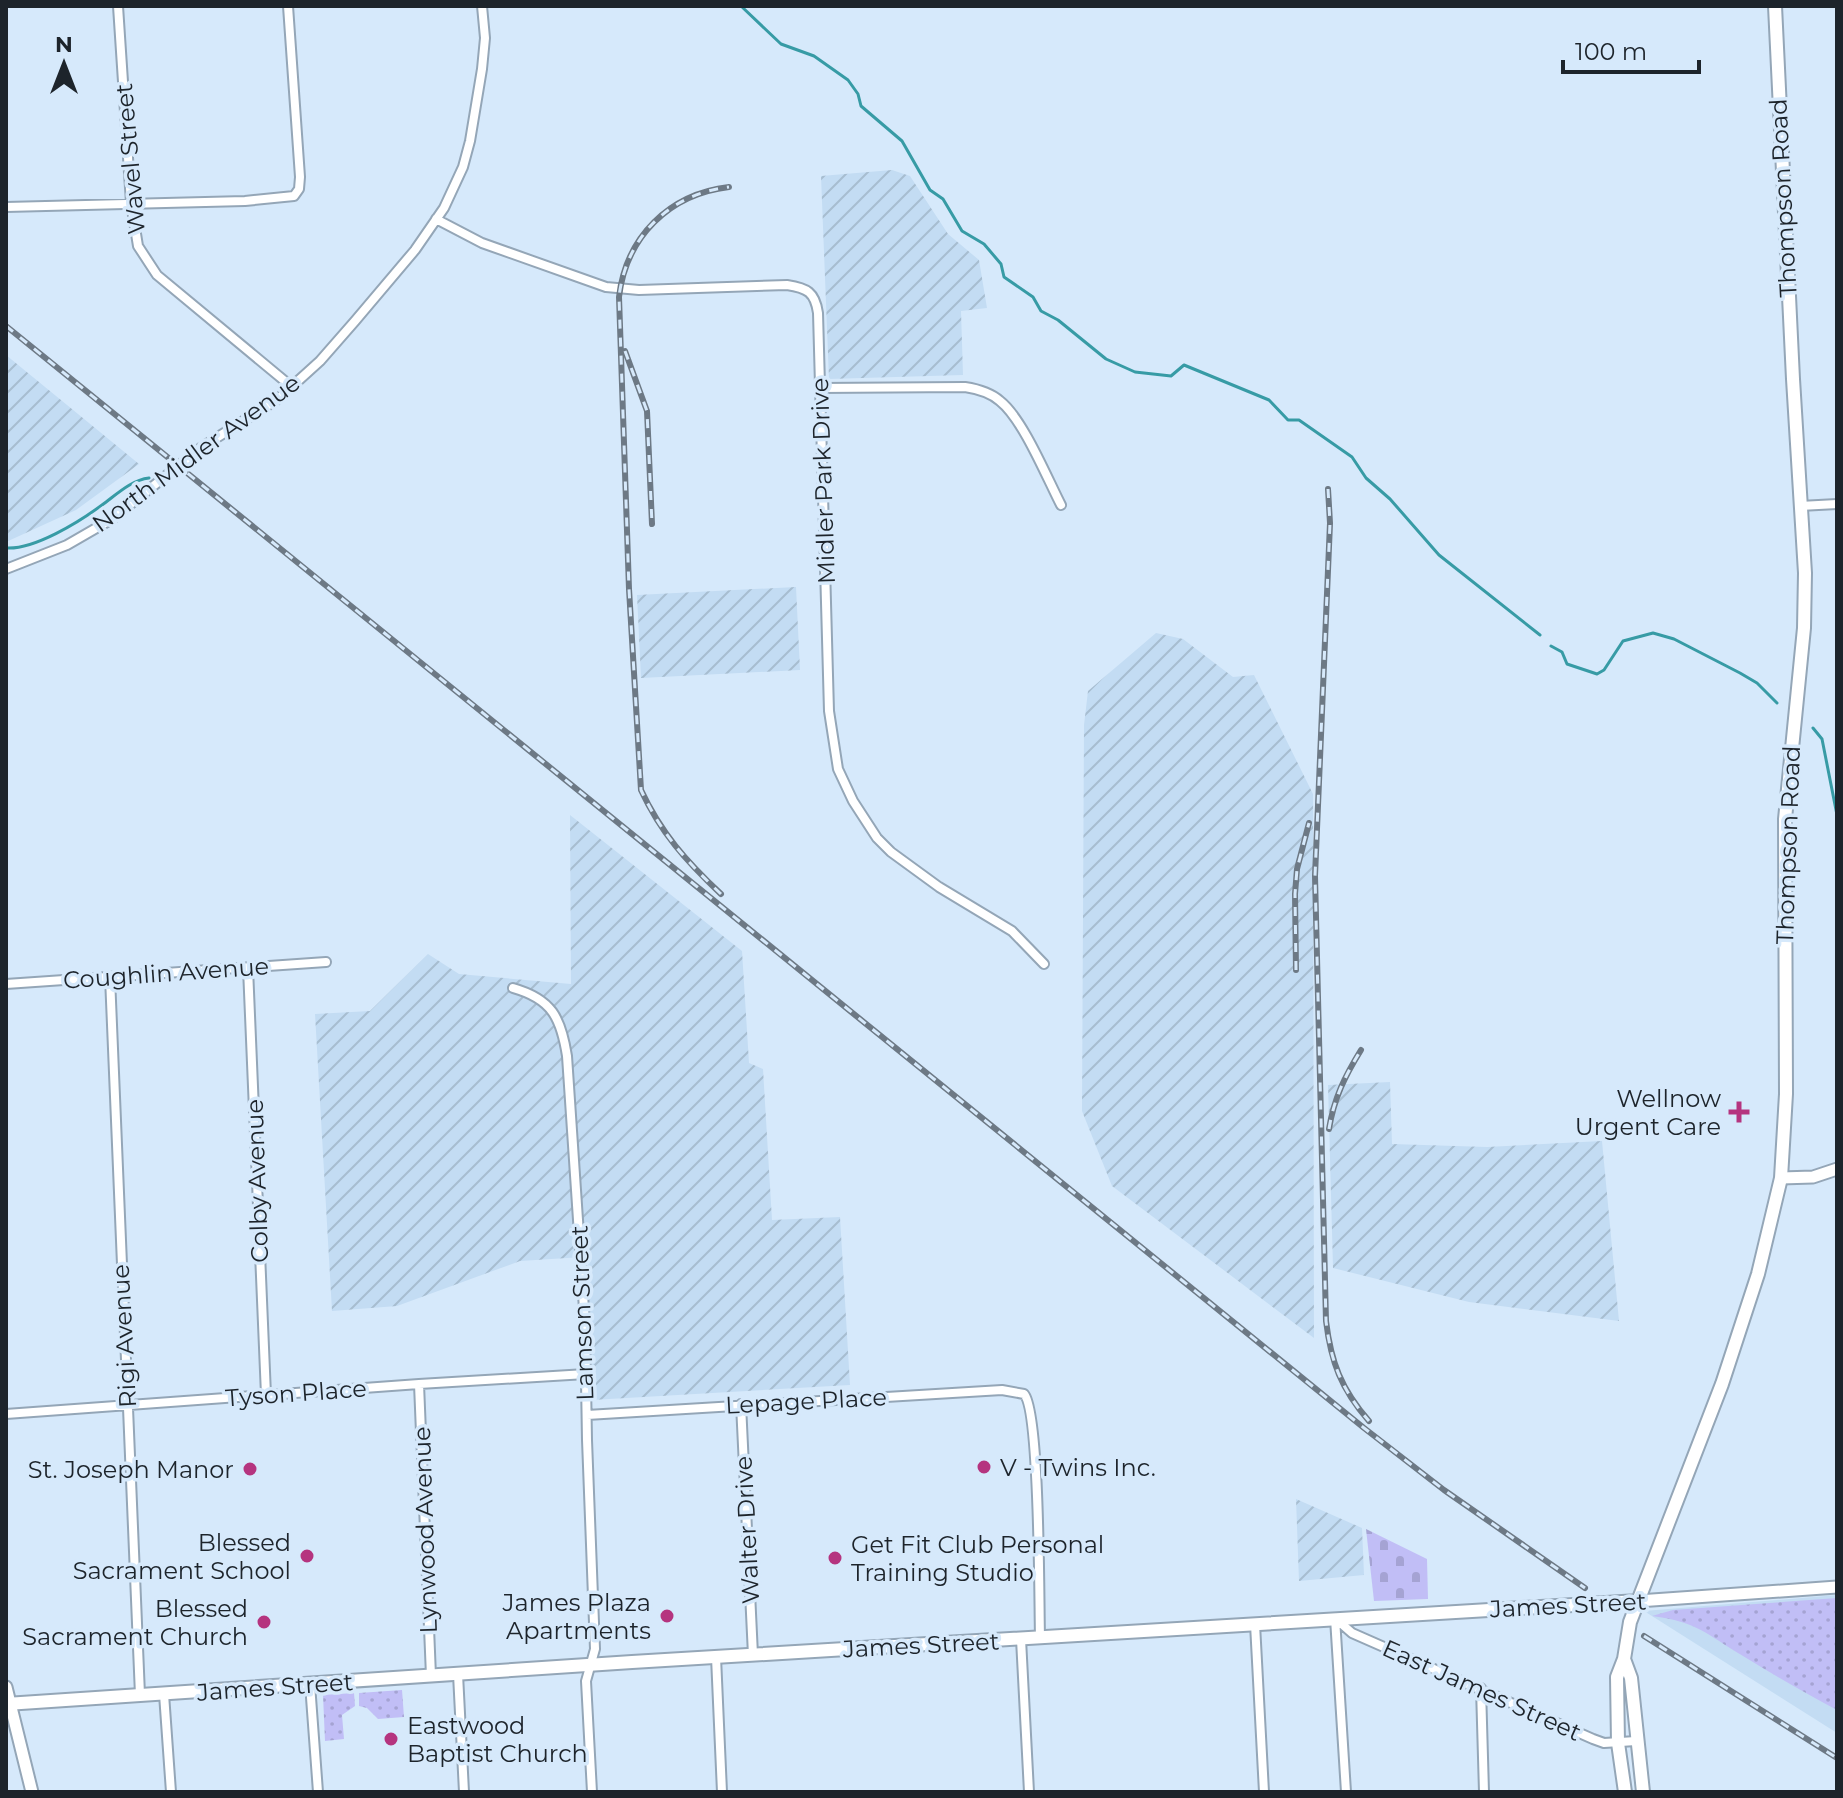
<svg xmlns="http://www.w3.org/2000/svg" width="1843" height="1798" font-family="Montserrat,sans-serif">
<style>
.built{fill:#c3dcf3}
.industrial{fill:url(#industrial-furrows)}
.grass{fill:url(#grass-dots)}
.cemetery{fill:url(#cemetery-stones)}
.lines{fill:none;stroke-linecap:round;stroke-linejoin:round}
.stream{stroke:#379ba5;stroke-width:3}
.street-casing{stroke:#94a6b7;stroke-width:12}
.secondary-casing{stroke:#94a6b7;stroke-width:15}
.primary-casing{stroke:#94a6b7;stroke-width:16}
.street{stroke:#fff;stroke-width:8}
.secondary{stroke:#fff;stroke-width:11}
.primary{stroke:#fff;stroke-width:12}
.rail-casing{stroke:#6d7985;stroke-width:6}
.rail{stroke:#d6e9fb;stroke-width:3;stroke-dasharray:9;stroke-linecap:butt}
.poi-dot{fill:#b5347f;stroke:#d6e9fb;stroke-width:3}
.labels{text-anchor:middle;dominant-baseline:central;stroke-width:7;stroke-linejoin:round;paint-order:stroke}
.street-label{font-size:24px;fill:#1d242b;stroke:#d6e9fb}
.poi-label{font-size:24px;fill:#1d242b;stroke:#d6e9fb;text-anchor:end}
</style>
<defs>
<pattern id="industrial-furrows" width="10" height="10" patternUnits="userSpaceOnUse" patternTransform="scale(2)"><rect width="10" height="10" fill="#c3dcf3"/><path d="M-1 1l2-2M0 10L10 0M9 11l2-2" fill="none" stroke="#a7bdd0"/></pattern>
<pattern id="grass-dots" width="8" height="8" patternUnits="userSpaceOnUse" patternTransform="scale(2)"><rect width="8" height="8" fill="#c1bef6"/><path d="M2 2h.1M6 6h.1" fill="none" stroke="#a5a3d3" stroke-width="1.8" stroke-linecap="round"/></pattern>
<pattern id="cemetery-stones" width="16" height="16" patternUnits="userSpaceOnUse" patternTransform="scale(2)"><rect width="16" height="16" fill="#c1bef6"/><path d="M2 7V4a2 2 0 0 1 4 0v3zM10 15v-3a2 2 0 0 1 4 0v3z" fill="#a5a3d3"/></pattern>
</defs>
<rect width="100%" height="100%" fill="#d6e9fb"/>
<path class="built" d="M1837,1595V1733L1644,1611Z"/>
<path class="industrial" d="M892,170L910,176L948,234L979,260L987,308L961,311L963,375L829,379L821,176Z
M6,355L139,464L76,510L6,542Z
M796,587L800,670L641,678L637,595Z
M1156,633L1183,639L1233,677L1254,675L1313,794L1314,1338L1112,1186L1082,1111L1084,725L1088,691Z
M570,815L742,951L749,1063L763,1069L772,1220L840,1217L850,1385L592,1400L583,1257L520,1261L397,1306L332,1311L315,1014L370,1011L428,954L459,974L571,984Z
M1390,1082L1392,1144L1487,1147L1602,1141L1619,1321L1469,1302L1333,1268L1328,1085Z
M1296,1499L1362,1528L1364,1575L1299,1581Z"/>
<path class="grass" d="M1837,1598V1710C1805,1693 1774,1675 1743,1656C1706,1634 1698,1622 1652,1616L1673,1610Z
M402,1690L404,1717L378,1719L367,1708L359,1706V1693Z
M354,1693L355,1706L342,1715L344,1739L325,1741L323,1695Z"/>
<path class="cemetery" d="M1366,1529L1427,1559L1428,1599L1374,1601Z"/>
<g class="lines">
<path class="stream" d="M741,6L781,44L814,56L848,80L858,94L861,106L902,141L930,190L943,199L962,231L984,244L1001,264L1004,277L1033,297L1041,311L1058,320L1106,359L1135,372L1171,376L1184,365L1269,400L1288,420H1299L1352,457L1366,478L1390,499L1439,555L1540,635
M6,548C34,550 79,522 102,505C116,495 131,480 149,478
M1551,646L1562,652L1567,664L1597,674L1604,670L1623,641L1653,633L1674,639L1740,673L1757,683L1777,703
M1813,728L1822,739L1837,815"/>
<defs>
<path id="street" d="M118,6L131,203L138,246L157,275L292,387
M6,207L245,201L294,196L299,189L300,177L288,6
M436,219L482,243L606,287L639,290L787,285C807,288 815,292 818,313L829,711L838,769L853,801L877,838L891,852L939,887L1012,931L1044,964
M819,388L965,387C978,389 990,392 1000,401C1023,419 1047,478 1061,505
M1800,506L1837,504
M6,569L67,545L112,519L202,447L278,399L320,361L355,321L415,250L444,208L463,167L470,141L482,69L485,38L482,6
M248,968L266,1395
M110,977L140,1695
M6,984L326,962
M513,988C552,999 561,1018 567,1056L585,1324L587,1440L595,1649L586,1681L592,1792
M419,1384L431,1676
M741,1404L753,1655
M6,1414L419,1384L586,1374
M587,1415L1002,1390L1024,1394C1040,1411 1039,1601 1040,1637
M1335,1618L1346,1792
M1336,1619L1352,1633L1593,1739L1604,1743L1636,1741
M1255,1624L1264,1792
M1021,1639L1029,1792
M716,1657L722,1792
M458,1674L464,1792
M310,1684L318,1792
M1481,1688L1484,1792
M164,1694L171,1792"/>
<path id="secondary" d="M1781,1178L1813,1177L1837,1169
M1638,1601L1837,1587
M6,1687L32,1792"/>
<path id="primary" d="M1624,1659L1631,1678L1643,1792
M6,1704L632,1662L1638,1601
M1625,1792L1618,1743L1617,1677L1624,1659L1630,1622L1722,1384L1758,1274L1781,1178L1786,1094L1785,819L1804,628L1805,573L1793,379L1775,6"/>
</defs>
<use href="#street" class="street-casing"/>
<use href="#secondary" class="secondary-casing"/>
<use href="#primary" class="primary-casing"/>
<use href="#street" class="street"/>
<use href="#secondary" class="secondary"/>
<use href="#primary" class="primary"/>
<defs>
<path id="rail" d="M6,326L1364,1428L1444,1490L1585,1588
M625,351L647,411L652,524
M1328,489L1330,523L1315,876L1326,1321C1331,1362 1341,1389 1369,1421
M721,894C686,861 661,833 641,790L629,589L619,297C626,237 669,194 729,187
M1296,970L1295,894L1297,869L1309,823
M1329,1129C1334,1098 1345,1076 1361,1050
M1644,1636L1837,1758"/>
</defs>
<use href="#rail" class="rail-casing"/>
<use href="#rail" class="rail"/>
</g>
<g class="poi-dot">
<path d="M1735 1100h8v8h8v8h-8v8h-8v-8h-8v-8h8z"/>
<circle cx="984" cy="1467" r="8"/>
<circle cx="250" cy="1469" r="8"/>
<circle cx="307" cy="1556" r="8"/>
<circle cx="835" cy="1558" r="8"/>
<circle cx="667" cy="1616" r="8"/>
<circle cx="264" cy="1622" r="8"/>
<circle cx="391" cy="1739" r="8"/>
</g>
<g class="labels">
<g class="street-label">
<text transform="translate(130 159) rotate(-95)">Wavel Street</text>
<text transform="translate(1783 198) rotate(-93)">Thompson Road</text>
<text transform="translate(196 453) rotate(-36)">North Midler Avenue</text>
<text transform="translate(823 481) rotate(-92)">Midler Park Drive</text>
<text transform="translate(1788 845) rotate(-88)">Thompson Road</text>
<text transform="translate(166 973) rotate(-4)">Coughlin Avenue</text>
<text transform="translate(257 1181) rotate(-92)">Colby Avenue</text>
<text transform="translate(582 1313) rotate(-92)">Lamson Street</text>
<text transform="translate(124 1336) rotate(-93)">Rigi Avenue</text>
<text transform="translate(296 1393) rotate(-4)">Tyson Place</text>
<text transform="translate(806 1401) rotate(-3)">Lepage Place</text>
<text transform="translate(425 1530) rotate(-92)">Lynwood Avenue</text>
<text transform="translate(747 1530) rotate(-93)">Walter Drive</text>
<text transform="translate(1568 1605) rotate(-3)">James Street</text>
<text transform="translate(921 1645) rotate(-3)">James Street</text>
<text transform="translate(275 1687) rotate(-4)">James Street</text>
<text transform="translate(1482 1690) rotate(24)">East James Street</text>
</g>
<g class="poi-label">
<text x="1721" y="1098">Wellnow<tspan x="1721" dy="28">Urgent Care</tspan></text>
<text x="1000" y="1467" text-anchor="start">V - Twins Inc.</text>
<text x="234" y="1469">St. Joseph Manor</text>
<text x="291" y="1542">Blessed<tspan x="291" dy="28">Sacrament School</tspan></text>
<text x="851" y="1544" text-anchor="start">Get Fit Club Personal<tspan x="851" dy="28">Training Studio</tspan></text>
<text x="651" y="1602">James Plaza<tspan x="651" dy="28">Apartments</tspan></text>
<text x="248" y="1608">Blessed<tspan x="248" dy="28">Sacrament Church</tspan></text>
<text x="407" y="1725" text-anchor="start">Eastwood<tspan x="407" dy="28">Baptist Church</tspan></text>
</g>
</g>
<rect width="1843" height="1798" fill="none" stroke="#1d242b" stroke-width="16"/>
<g transform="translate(64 64)" stroke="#d6e9fb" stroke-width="6" paint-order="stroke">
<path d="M0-6L14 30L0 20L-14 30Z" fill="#1d242b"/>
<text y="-12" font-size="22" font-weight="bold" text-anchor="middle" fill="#1d242b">N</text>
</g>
<path d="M1563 60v12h136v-12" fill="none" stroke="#1d242b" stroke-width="4"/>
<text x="1575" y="60" font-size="24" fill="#1d242b" stroke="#d6e9fb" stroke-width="6" paint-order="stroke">100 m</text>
</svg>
